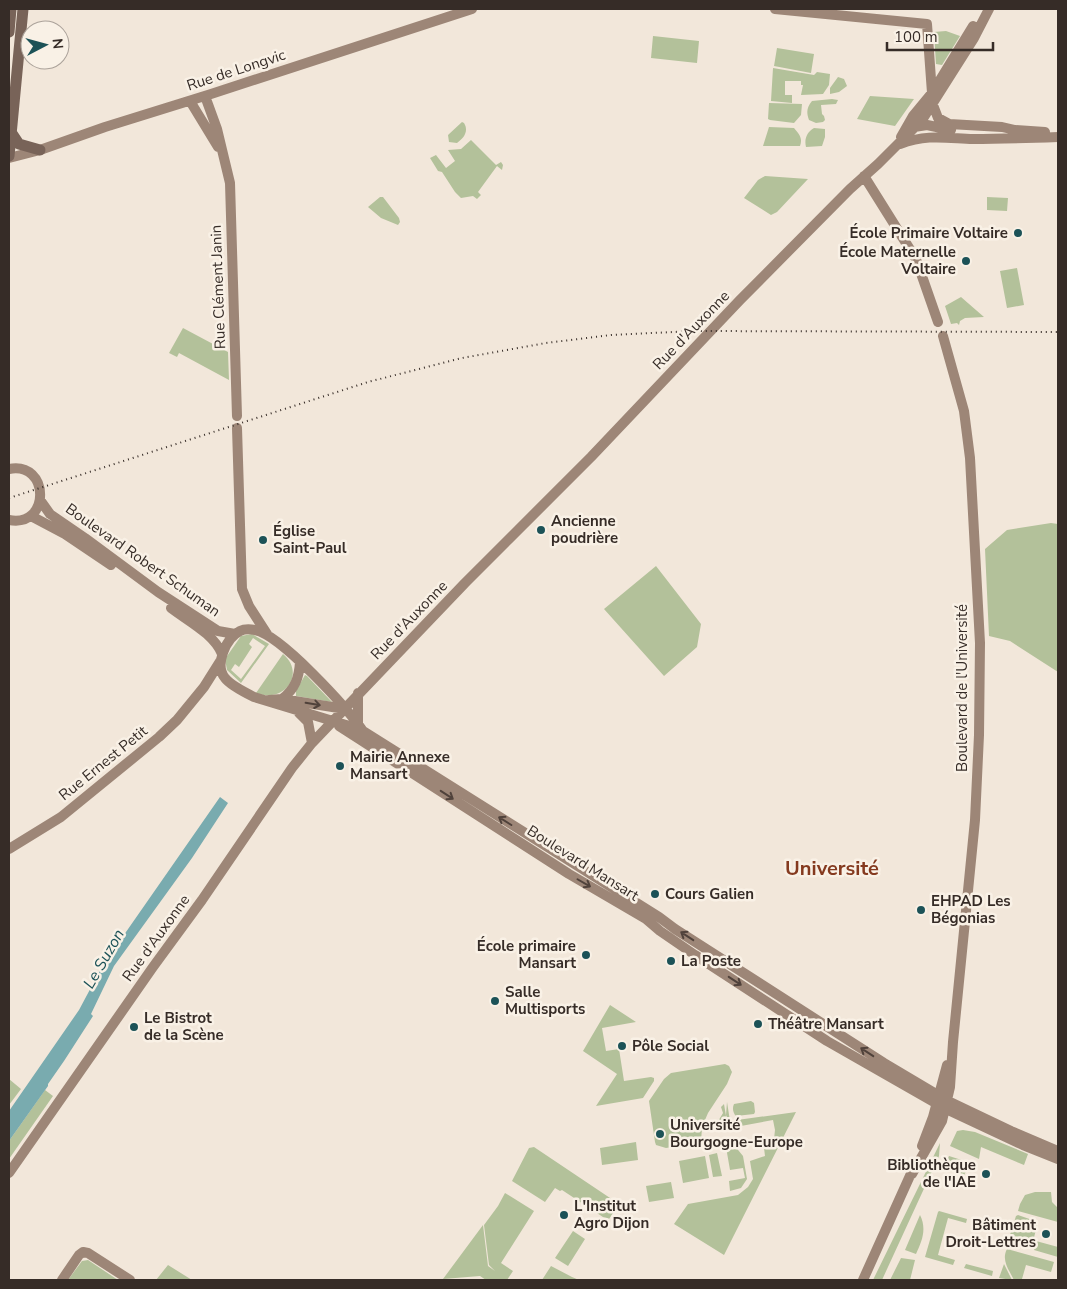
<svg xmlns="http://www.w3.org/2000/svg" width="1067" height="1289" font-family="'Nunito Sans',sans-serif">
<style>
.green{fill:#b3c19a;fill-rule:evenodd}
.water{fill:#79abaf}
.lines{fill:none;stroke-linecap:round;stroke-linejoin:round}
.secondary{stroke:#9d8677;stroke-width:10}
.primary{stroke:#786358;stroke-width:11}
.rail{stroke:#362c27;stroke-width:2;stroke-dasharray:1 4;stroke-linecap:butt}
.oneway{stroke:#50423b}
.poi-dot{fill:#1c5257;stroke:#f9f1e6;stroke-width:2}
.labels{text-anchor:middle;dominant-baseline:central;stroke-width:5;stroke-linejoin:round;paint-order:stroke}
.street-label{font-size:15px;fill:#362c27;stroke:#f9f1e6}
.poi-label{font-size:15px;font-weight:bold;fill:#362c27;stroke:#f9f1e6;text-anchor:start}
.water-label{font-size:16px;font-style:italic;fill:#1c5257;stroke:#f9f1e6}
.district-label{font-size:20px;font-weight:bold;fill:#853a1f;stroke:#f9f1e6}
</style>
<rect width="100%" height="100%" fill="#f2e7da"/>
<path class="green" d="M946,31L960,36L942,65L936,64L934,32Z
M653,36L699,41L697,63L651,58Z
M777,48L814,54L811,73L774,66Z
M773,68L814,75L817,72L830,74L829,85L823,94L801,95L803,85H801V81H785V95H792V103L771,101Z
M838,77L844,79L847,86L839,92L830,94V88Z
M870,96L914,99L895,126L857,119Z
M832,99L838,100L836,104L821,105L822,114L824,116L825,120L823,122L816,123L809,120C806,112 807,107 812,101Z
M769,103L802,104L801,115L794,123L770,120L768,119Z
M462,122L464,123C469,131 464,138 457,143L449,142L448,135Z
M769,127L794,128C799,134 803,138 800,146H763Z
M814,128L825,129V137L822,146L806,147C804,139 807,132 814,128Z
M471,140L496,165L501,162L503,165L502,170L497,166L478,192L481,195L477,199L473,196L461,198L455,192L442,172L438,171L430,158L436,155L446,168L455,161L448,150L461,149Z
M765,176L808,179L777,212L771,215L744,198L758,180Z
M380,197H383L399,218L400,222L398,225L381,218L368,207Z
M987,197L1008,198L1007,211L987,210Z
M1017,268L1024,305L1007,308L1000,271Z
M961,297L984,317L965,318L960,321L959,325L957,323L951,324L945,306Z
M183,328L228,352L229,380L179,353L177,357L169,353Z
M1051,523L1058,524V672L1010,641L989,636L985,549L1007,530Z
M656,566L701,624L697,647L664,676L604,609Z
M252,634L269,644L241,683L227,670L225,659L241,636ZM253,638L265,646L241,679L231,670L235,664L239,667L252,647L249,644Z
M283,654C306,673 285,704 256,693Z
M305,675L307,676L332,702L296,696V691Z
M610,1005L636,1022L602,1028L606,1051L619,1049L624,1081L651,1077L654,1078V1081L643,1098L596,1106L617,1074L583,1051Z
M725,1064L729,1066L732,1072L727,1084L708,1113L702,1127L701,1142L666,1148L656,1145L655,1142L649,1101L664,1079L671,1073Z
M9,1079L21,1089L9,1105Z
M45,1090L53,1096L9,1159V1141Z
M751,1101L754,1103L755,1112L754,1114L736,1116C733,1113 732,1108 734,1104Z
M727,1102L730,1121L796,1112L724,1255L674,1224L688,1204L738,1195L748,1187L753,1179L750,1161L765,1156L764,1148L759,1149L758,1141L774,1139L775,1130L773,1120L730,1128L726,1115Z
M724,1104L728,1128L717,1130V1123L723,1113L721,1107Z
M963,1130L975,1132L1028,1154L1024,1165L981,1147L979,1159L950,1146L957,1131Z
M636,1142L638,1160L602,1165L600,1148Z
M940,1143L939,1156L882,1280H873Z
M734,1145L743,1156L747,1179L741,1188L730,1191L729,1181L745,1178L743,1168L730,1170L726,1147Z
M534,1147L619,1204L609,1219L608,1218L606,1219L562,1190L560,1191L555,1188L545,1202L512,1181L529,1148Z
M717,1153L722,1176L713,1177L709,1155Z
M705,1156L709,1178L683,1183L679,1161Z
M949,1156L971,1163L964,1175L943,1169Z
M671,1182L674,1198L649,1202L646,1186Z
M1035,1192H1051L1052,1202L1058,1208V1222L1018,1211L1020,1204L1025,1195Z
M505,1193L534,1211L501,1263L513,1271L507,1280H486L480,1276L443,1279L483,1225L488,1266L495,1271L489,1265L484,1225L498,1206Z
M939,1211L967,1219L966,1223L948,1218L938,1255L955,1260L953,1265L925,1257L938,1212Z
M920,1215C927,1229 922,1241 916,1254L905,1250Z
M1018,1215L1038,1222L1031,1249L1008,1241L1016,1216Z
M573,1231L585,1239L568,1266L555,1258Z
M1036,1241L1058,1247V1257L1034,1250Z
M1007,1249L1054,1262L1051,1272L1026,1265L1022,1279L1026,1280H1014C1009,1270 1001,1260 1007,1249Z
M901,1258L915,1260L910,1280H890Z
M88,1260L118,1280H68L82,1261Z
M966,1264L993,1271L992,1276L964,1268Z
M1004,1264L1012,1280L999,1278Z
M168,1265L192,1280H156Z
M551,1266L572,1277L579,1280H542Z"/>
<path class="water" d="M220,797L228,803L192,858L114,966L91,1014L93,1016L64,1061L48,1084V1086L9,1141V1111L79,1010L103,965Z"/>
<g class="lines">
<path class="secondary" d="M775,9L927,24L932,93
M205,96L217,129L230,183L237,416
M190,101L218,147
M933,105L938,118L949,124L1002,127L1015,130L1045,132
M914,127L927,125L951,130
M901,137L913,116L932,93L973,26
M900,144C927,134 945,138 973,139C1001,139 1030,138 1058,137
M9,158L40,150L105,127L211,94L472,9
M864,176L916,259L938,322
M237,428L242,589L249,606L267,634
M9,469C50,461 51,528 9,520
M40,500L50,514L85,538L158,592L218,631L235,634
M31,516L65,534L111,565
M171,608C188,621 214,634 222,654
M282,699C295,689 299,678 300,662
M269,700L282,699L345,709
M299,713L308,722L312,743
M358,724V693
M339,726L569,874L646,919L660,931L695,955L827,1041L946,1109L1023,1145L1058,1159
M363,731C347,708 281,635 255,630C250,629 244,629 240,631C226,638 214,665 225,678C230,685 246,693 254,697L346,725L363,731L659,917L675,929L884,1063L948,1101L1011,1131L1058,1151
M9,849L61,817L159,737L177,720L204,687L221,660
M922,1146L933,1117L947,1065
M9,1173L153,967L202,900L292,768L312,743L465,583L591,457L740,300L850,189L878,164L922,120L974,38L989,9
M912,1174L942,1121L950,1087L953,1042L975,820L979,735L980,643L970,458L964,411L943,336
M62,1280L79,1255L83,1252L88,1253L130,1280
M863,1280L913,1169"/>
<path class="primary" d="M9,32L11,9
M11,132L19,144L40,150
M9,156L23,9"/>
<path class="rail" d="M9,498L368,382L462,358L546,343L611,335L695,331L1058,332"/>
</g>
<defs><path id="oneway-shaft" d="M-6 0H5M1.5-3L5.5 0L1.5 3" fill="none" stroke-width="1.6" stroke-linecap="round" stroke-linejoin="round" transform="scale(1.25)"/></defs>
<g class="oneway">
<use href="#oneway-shaft" transform="translate(313 704) rotate(9)"/>
<use href="#oneway-shaft" transform="translate(447 795) rotate(33)"/>
<use href="#oneway-shaft" transform="translate(505 821) rotate(-148)"/>
<use href="#oneway-shaft" transform="translate(584 883) rotate(30)"/>
<use href="#oneway-shaft" transform="translate(687 936) rotate(-147)"/>
<use href="#oneway-shaft" transform="translate(735 981) rotate(33)"/>
<use href="#oneway-shaft" transform="translate(867 1052) rotate(-147)"/>
</g>
<g class="poi-dot">
<circle cx="1018" cy="233" r="5"/>
<circle cx="966" cy="261" r="5"/>
<circle cx="541" cy="530" r="5"/>
<circle cx="263" cy="540" r="5"/>
<circle cx="340" cy="766" r="5"/>
<circle cx="655" cy="894" r="5"/>
<circle cx="921" cy="910" r="5"/>
<circle cx="586" cy="955" r="5"/>
<circle cx="671" cy="961" r="5"/>
<circle cx="495" cy="1001" r="5"/>
<circle cx="758" cy="1024" r="5"/>
<circle cx="134" cy="1027" r="5"/>
<circle cx="622" cy="1046" r="5"/>
<circle cx="660" cy="1134" r="5"/>
<circle cx="986" cy="1174" r="5"/>
<circle cx="564" cy="1215" r="5"/>
<circle cx="1046" cy="1234" r="5"/>
</g>
<g class="labels">
<g class="street-label">
<text transform="translate(236 70) rotate(-18)">Rue de Longvic</text>
<text transform="translate(218 287) rotate(-92)">Rue Clément Janin</text>
<text transform="translate(691 330) rotate(-46)">Rue d'Auxonne</text>
<text transform="translate(143 560) rotate(35)">Boulevard Robert Schuman</text>
<text transform="translate(409 620) rotate(-46)">Rue d'Auxonne</text>
<text transform="translate(962 688) rotate(-90)">Boulevard de l'Université</text>
<text transform="translate(103 763) rotate(-39)">Rue Ernest Petit</text>
<text transform="translate(583 863) rotate(32)">Boulevard Mansart</text>
<text transform="translate(156 938) rotate(-54)">Rue d'Auxonne</text>
</g>
<g class="poi-label">
<text x="1008" y="233" text-anchor="end">École Primaire Voltaire</text>
<text x="956" y="252" text-anchor="end">École Maternelle<tspan x="956" dy="17">Voltaire</tspan></text>
<text x="551" y="521">Ancienne<tspan x="551" dy="17">poudrière</tspan></text>
<text x="273" y="531">Église<tspan x="273" dy="17">Saint-Paul</tspan></text>
<text x="350" y="757">Mairie Annexe<tspan x="350" dy="17">Mansart</tspan></text>
<text x="665" y="894">Cours Galien</text>
<text x="931" y="901">EHPAD Les<tspan x="931" dy="17">Bégonias</tspan></text>
<text x="576" y="946" text-anchor="end">École primaire<tspan x="576" dy="17">Mansart</tspan></text>
<text x="681" y="961">La Poste</text>
<text x="505" y="992">Salle<tspan x="505" dy="17">Multisports</tspan></text>
<text x="144" y="1018">Le Bistrot<tspan x="144" dy="17">de la Scène</tspan></text>
<text x="768" y="1024">Théâtre Mansart</text>
<text x="632" y="1046">Pôle Social</text>
<text x="670" y="1125">Université<tspan x="670" dy="17">Bourgogne-Europe</tspan></text>
<text x="976" y="1165" text-anchor="end">Bibliothèque<tspan x="976" dy="17">de l'IAE</tspan></text>
<text x="574" y="1206">L'Institut<tspan x="574" dy="17">Agro Dijon</tspan></text>
<text x="1036" y="1225" text-anchor="end">Bâtiment<tspan x="1036" dy="17">Droit-Lettres</tspan></text>
</g>
<g class="water-label">
<text transform="translate(104 959) rotate(-60)">Le Suzon</text>
</g>
<g class="district-label">
<text x="832" y="868">Université</text>
</g>
</g>
<rect width="1067" height="1289" fill="none" stroke="#362c27" stroke-width="20"/>
<g transform="translate(45 45) rotate(84)"><circle r="24" fill="#f9f1e6" stroke="#aba29a"/>
<path d="M0-4L9 19L0 12L-9 19Z" fill="#1c5257"/>
<text y="-8" font-size="14" font-weight="bold" text-anchor="middle" fill="#362c27">N</text>
</g>
<path d="M887 42v8h106v-8" fill="none" stroke="#362c27" stroke-width="2.5"/>
<text x="894" y="42" font-size="15" fill="#362c27" stroke="#f9f1e6" stroke-width="4" paint-order="stroke">100 m</text>
</svg>
